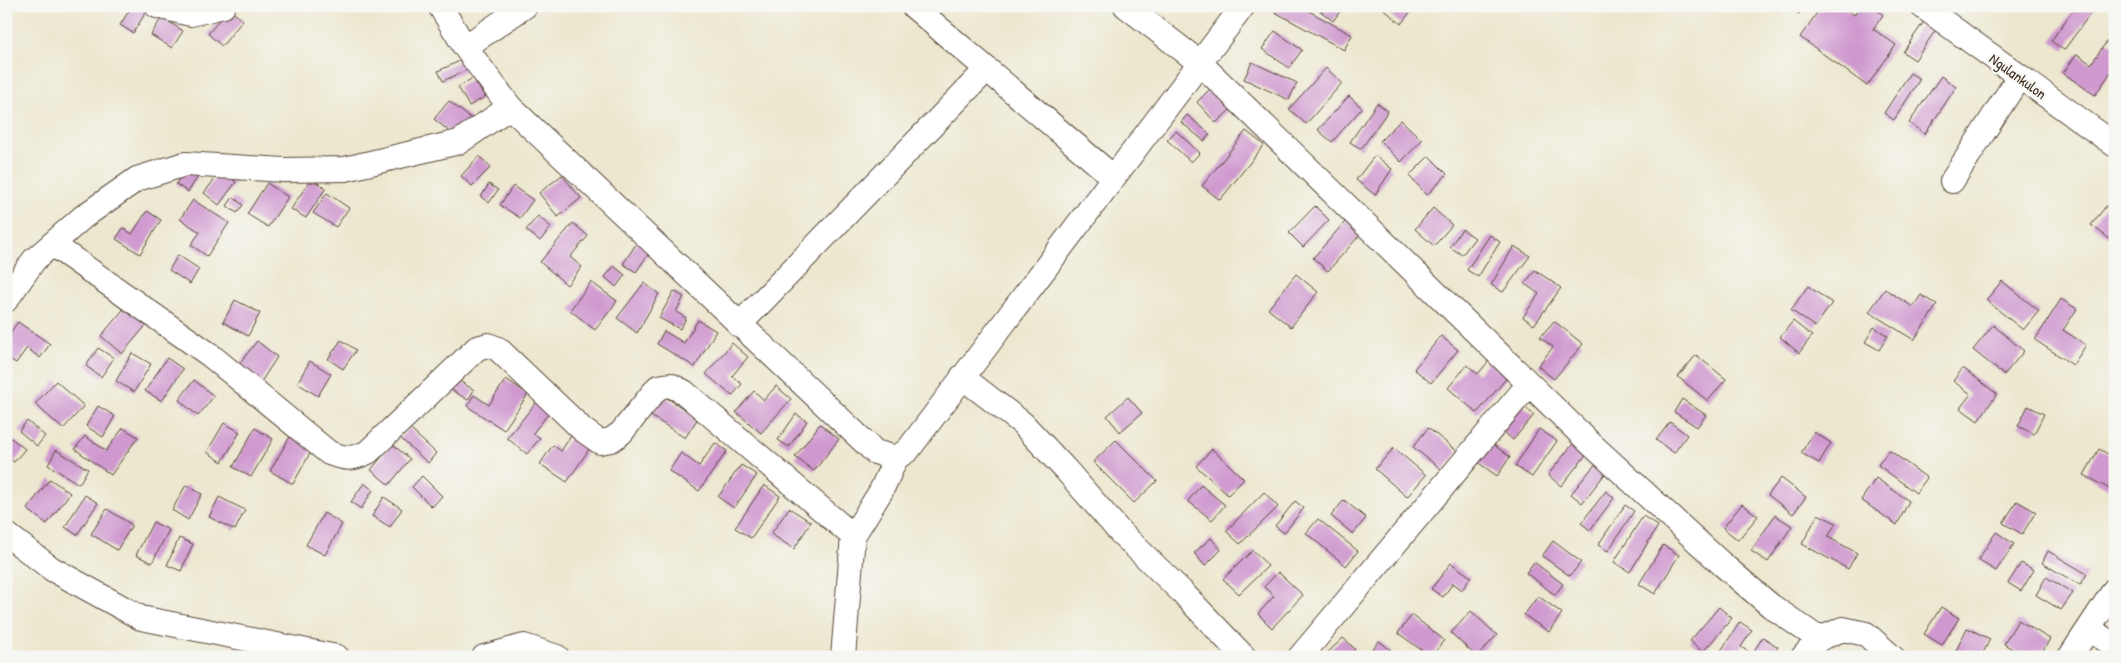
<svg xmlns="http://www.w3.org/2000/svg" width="2121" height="663" font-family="'Patrick Hand',sans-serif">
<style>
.building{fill:#cf98cf}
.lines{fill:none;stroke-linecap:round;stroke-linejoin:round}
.minor-casing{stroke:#564638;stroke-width:26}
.minor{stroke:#fff;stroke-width:24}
.labels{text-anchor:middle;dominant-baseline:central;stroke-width:4.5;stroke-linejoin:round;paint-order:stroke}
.street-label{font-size:15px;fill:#3b2a1e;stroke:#f6f6f2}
</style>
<rect width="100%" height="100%" fill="#f6f6f2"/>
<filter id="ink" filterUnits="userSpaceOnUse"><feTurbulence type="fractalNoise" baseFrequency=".02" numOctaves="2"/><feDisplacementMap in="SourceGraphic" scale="10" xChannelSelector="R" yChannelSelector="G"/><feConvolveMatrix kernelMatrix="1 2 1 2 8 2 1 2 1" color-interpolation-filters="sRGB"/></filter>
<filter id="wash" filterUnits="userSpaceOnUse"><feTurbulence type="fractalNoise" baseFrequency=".0096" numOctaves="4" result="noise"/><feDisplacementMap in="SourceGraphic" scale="20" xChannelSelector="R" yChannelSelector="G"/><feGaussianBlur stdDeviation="1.12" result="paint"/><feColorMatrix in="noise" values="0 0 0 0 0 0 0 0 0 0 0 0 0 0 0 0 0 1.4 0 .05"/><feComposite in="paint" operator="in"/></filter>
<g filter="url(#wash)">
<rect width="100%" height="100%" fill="#ece7ce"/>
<g id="blocks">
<path class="building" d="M132,6H144L148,9L133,33L120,25Z
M1277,6H1300L1352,35L1344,50L1275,12Z
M1314,6H1344L1333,21Z
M1380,6H1415L1401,24Z
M1772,6H1782L1778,11Z
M1790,6H1805L1799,14Z
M1822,6H1842L1854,15L1860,6H1872L1883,15L1873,29L1896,45L1867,86L1800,37Z
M2076,6H2096L2064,50L2051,41Z
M228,9L243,20L222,46L208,34Z
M162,17L183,31L172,48L151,35Z
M1925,20L1937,28L1915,60L1903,52Z
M1275,31L1302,50L1289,68L1262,49Z
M2107,41L2115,46V66L2095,95L2063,73L2077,54L2091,64Z
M462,60L467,70L443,81L438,71Z
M1252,62L1297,83L1289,100L1244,79Z
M1326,68L1342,83L1306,124L1289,109Z
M1910,73L1920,79L1894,120L1884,113Z
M1941,76L1956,87L1925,134L1909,123Z
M473,78L485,97L469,106L458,87Z
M1212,87L1232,108L1216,123L1197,102Z
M1349,96L1362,108L1332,142L1318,130Z
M449,101L473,120L455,136L434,119Z
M1377,103L1388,111L1361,149L1350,142Z
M1187,115L1210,134L1204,141L1181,122Z
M1401,120L1422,140L1401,162L1380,141Z
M1176,131L1200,153L1191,162L1167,140Z
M1246,131L1264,145L1220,200L1202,186Z
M1375,155L1392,169L1375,195L1356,180Z
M479,156L491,167L472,186L461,176Z
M1429,156L1447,174L1427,195L1409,176Z
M188,167L199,175L188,192L176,184Z
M221,171L236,182L219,205L204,193Z
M562,175L581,198L558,217L539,193Z
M311,179L326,188L306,218L291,209Z
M267,183L288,197L268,227L247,214Z
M489,184L498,190L489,203L481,197Z
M513,186L533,200L520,218L500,205Z
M327,193L349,208L336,227L313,213Z
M233,197L243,205L237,213L227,206Z
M193,200L229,223L207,256L191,245L200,232L180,219Z
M2107,205L2115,211V243L2091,225Z
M1315,206L1329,220L1303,247L1289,233Z
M1433,208L1452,225L1434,246L1415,229Z
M147,211L161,220L140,254L116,239L123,228L132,234Z
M1351,215L1366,228L1328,271L1313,258Z
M538,216L551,227L540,241L526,230Z
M573,223L588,236L570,257L582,267L567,285L540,262Z
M1462,229L1475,238L1462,255L1450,247Z
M1490,235L1500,242L1478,277L1467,270Z
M638,241L652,249L636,272L623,264Z
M1514,246L1530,256L1503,292L1491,285Z
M178,255L199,269L190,284L169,270Z
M614,266L625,275L616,287L605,277Z
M1535,270L1561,288L1534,325L1523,317L1539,294L1525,284Z
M1296,274L1318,292L1291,327L1268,309Z
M2002,281L2039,311L2023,330L1986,300Z
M591,282L617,301L595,330L570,310Z
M644,283L659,294L637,333L617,318Z
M1808,286L1832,303L1815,327L1791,310Z
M1885,289L1913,307L1921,295L1937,305L1914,340L1869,312Z
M674,291L684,297L676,312L686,318L680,329L659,318Z
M2061,299L2077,309L2063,330L2086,345L2073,365L2035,340Z
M235,300L260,313L248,336L223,322Z
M127,305L148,323L122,354L101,336Z
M698,320L716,331L695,367L657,344L664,331L684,343Z
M1554,321L1583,344L1554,379L1538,366L1553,347L1540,337Z
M1793,321L1812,336L1799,353L1780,337Z
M18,322L50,344L40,358L27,348L16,363L6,357V338Z
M1993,325L2024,351L2004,375L1973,350Z
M1874,327L1888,336L1879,350L1865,342Z
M1441,336L1458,350L1431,383L1414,369Z
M341,340L356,350L343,369L328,359Z
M257,341L277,357L261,382L239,364Z
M732,343L748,357L732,376L742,384L732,396L706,374Z
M98,348L114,358L101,377L86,366Z
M132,353L151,364L134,392L116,381Z
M1696,355L1726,379L1708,401L1678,377Z
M1492,357L1511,373L1477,413L1448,388L1467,365L1478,374Z
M167,358L183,369L162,401L145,391Z
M310,361L331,374L318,396L297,383Z
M1963,368L1997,394L1978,421L1960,408L1971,394L1953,381Z
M456,379L474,390L468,400L450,389Z
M506,379L528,394L504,430L467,406L474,395L489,405Z
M194,380L214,396L198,416L179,400Z
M56,381L84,406L63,429L35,404Z
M776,386L791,399L761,433L736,412L754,391L764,400Z
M664,396L698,418L685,438L651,416Z
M1128,397L1142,413L1120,432L1107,416Z
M540,398L553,408L533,433L540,438L527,454L507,438Z
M1682,399L1706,415L1697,427L1674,412Z
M1520,403L1534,415L1513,440L1499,428Z
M98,406L115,416L103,437L86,426Z
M2028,406L2044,414L2034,434L2018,426Z
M796,414L807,421L789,447L778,440Z
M2115,415V427L2109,423Z
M27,421L45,436L37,446L19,431Z
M1670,422L1687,435L1674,453L1656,440Z
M224,423L240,432L222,462L207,452Z
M820,424L839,439L814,471L795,457Z
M577,427L596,439L567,482L540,464L553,445L561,451Z
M123,428L138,437L111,475L75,449L85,436L106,451Z
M255,428L273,439L251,477L233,467Z
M409,428L436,453L428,463L400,438Z
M1428,428L1458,452L1443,471L1413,447Z
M1539,429L1557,441L1532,477L1515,466Z
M1814,432L1831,443L1819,463L1801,453Z
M6,434L25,449L14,462L6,456Z
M291,435L313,448L293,484L270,471Z
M1116,440L1157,481L1134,503L1093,462Z
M1576,440L1590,450L1561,486L1548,475Z
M1490,442L1510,457L1497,476L1476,461Z
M715,443L727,451L699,491L669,471L681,453L699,466Z
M392,444L410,459L389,485L371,470Z
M1394,448L1426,475L1407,497L1375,469Z
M1212,449L1244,479L1228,495L1196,466Z
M2099,449L2115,458V492L2084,475Z
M56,450L88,469L79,484L48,465Z
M1889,450L1927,478L1916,493L1878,465Z
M1601,457L1612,465L1582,503L1571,494Z
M741,465L757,475L734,508L718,497Z
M422,476L442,496L432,507L412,487Z
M1781,478L1806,497L1793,514L1768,495Z
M1876,478L1909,501L1897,525L1861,500Z
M50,479L70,493L47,524L27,509Z
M364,483L373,490L361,509L351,502Z
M186,485L202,494L188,520L172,510Z
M764,485L780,496L751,538L735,528Z
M1201,485L1225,505L1212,520L1188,501Z
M1606,491L1614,498L1590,530L1581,523Z
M1264,492L1278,507L1240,544L1226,531Z
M85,495L98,503L77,535L65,527Z
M219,497L245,510L235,530L209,517Z
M384,497L402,509L390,527L372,516Z
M1344,500L1366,518L1353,534L1331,516Z
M1295,501L1304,508L1284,533L1275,526Z
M2017,501L2036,512L2022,534L2003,523Z
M1742,504L1758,516L1738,540L1723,528Z
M1625,505L1634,511L1608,551L1598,545Z
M789,508L811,522L794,549L771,534Z
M107,509L132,525L117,550L91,534Z
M324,513L342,524L325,555L306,545Z
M1818,514L1836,523L1828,537L1857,553L1848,569L1802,544Z
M1775,515L1792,526L1768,562L1751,551Z
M1643,516L1658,526L1630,572L1614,562Z
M1318,519L1358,551L1346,566L1306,533Z
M153,522L169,530L152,563L136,555Z
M1996,532L2014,544L1996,571L1978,560Z
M179,538L193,544L181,571L167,565Z
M1211,538L1221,550L1205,566L1194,553Z
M1553,541L1581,562L1570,576L1542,556Z
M1663,545L1679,555L1655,594L1639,584Z
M1253,550L1268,566L1239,594L1223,579Z
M2048,551L2087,574L2080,585L2042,563Z
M1534,562L1563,584L1555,595L1526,573Z
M1451,563L1471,577L1462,590L1453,583L1443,597L1431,589Z
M2021,563L2034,570L2021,591L2008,583Z
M1278,572L1303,595L1272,628L1258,614L1274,596L1264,587Z
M2046,577L2073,593L2061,610L2036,595Z
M1538,596L1562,613L1549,632L1524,615Z
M1719,607L1732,618L1703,652L1690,641Z
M1941,607L1959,618L1942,645L1924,634Z
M1471,611L1497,635L1477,657L1451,633Z
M1412,615L1444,640L1431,657L1398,633Z
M2018,620L2050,639L2039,657H2025L2004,644Z
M1740,622L1752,630L1741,647L1752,654L1763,637L1778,647L1771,657H1722L1718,655Z
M1967,628L1990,639L1981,657L1954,655Z
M1343,638L1355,649L1347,657H1323Z
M1379,641L1392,651L1387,657H1366Z
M2101,651L2111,657H2097Z"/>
</g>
</g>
<g filter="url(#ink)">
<use href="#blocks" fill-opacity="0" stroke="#564638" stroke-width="1"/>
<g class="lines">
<defs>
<path id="minor" d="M157,6L191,14L223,6
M440,6L465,47L510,107L875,452L896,458L908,450L1243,6
M913,6L1113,177
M1126,6L1200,63L1590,443L1723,565L1771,606L1819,639L1843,629L1866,634L1892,657
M1922,6L2115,145
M465,47L525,6
M1952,181L2019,77
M52,244L210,355L329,453C346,459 351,460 368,452L477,348L488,345L498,349L583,430L600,442L611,440L621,433L658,387L670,385L684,392L853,536L881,491L896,458
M6,300L34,260L83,217L137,179L185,164L284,170L345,169L459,142L510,107
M739,325L987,69
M962,377L1022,423L1066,470L1120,532L1181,591L1244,657
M6,534L52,569L141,618L337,657
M2089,629L2115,646
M484,657L524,646L557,657
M843,657L853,536
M1300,657L1529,384
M1803,657L1819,639
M2070,657L2115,589"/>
</defs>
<use href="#minor" class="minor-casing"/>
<use href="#minor" class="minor"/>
</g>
</g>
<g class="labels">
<g class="street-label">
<text transform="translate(2018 76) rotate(36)">Ngulankulon</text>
</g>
</g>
<rect width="2121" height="663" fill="none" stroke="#f6f6f2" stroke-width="25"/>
</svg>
